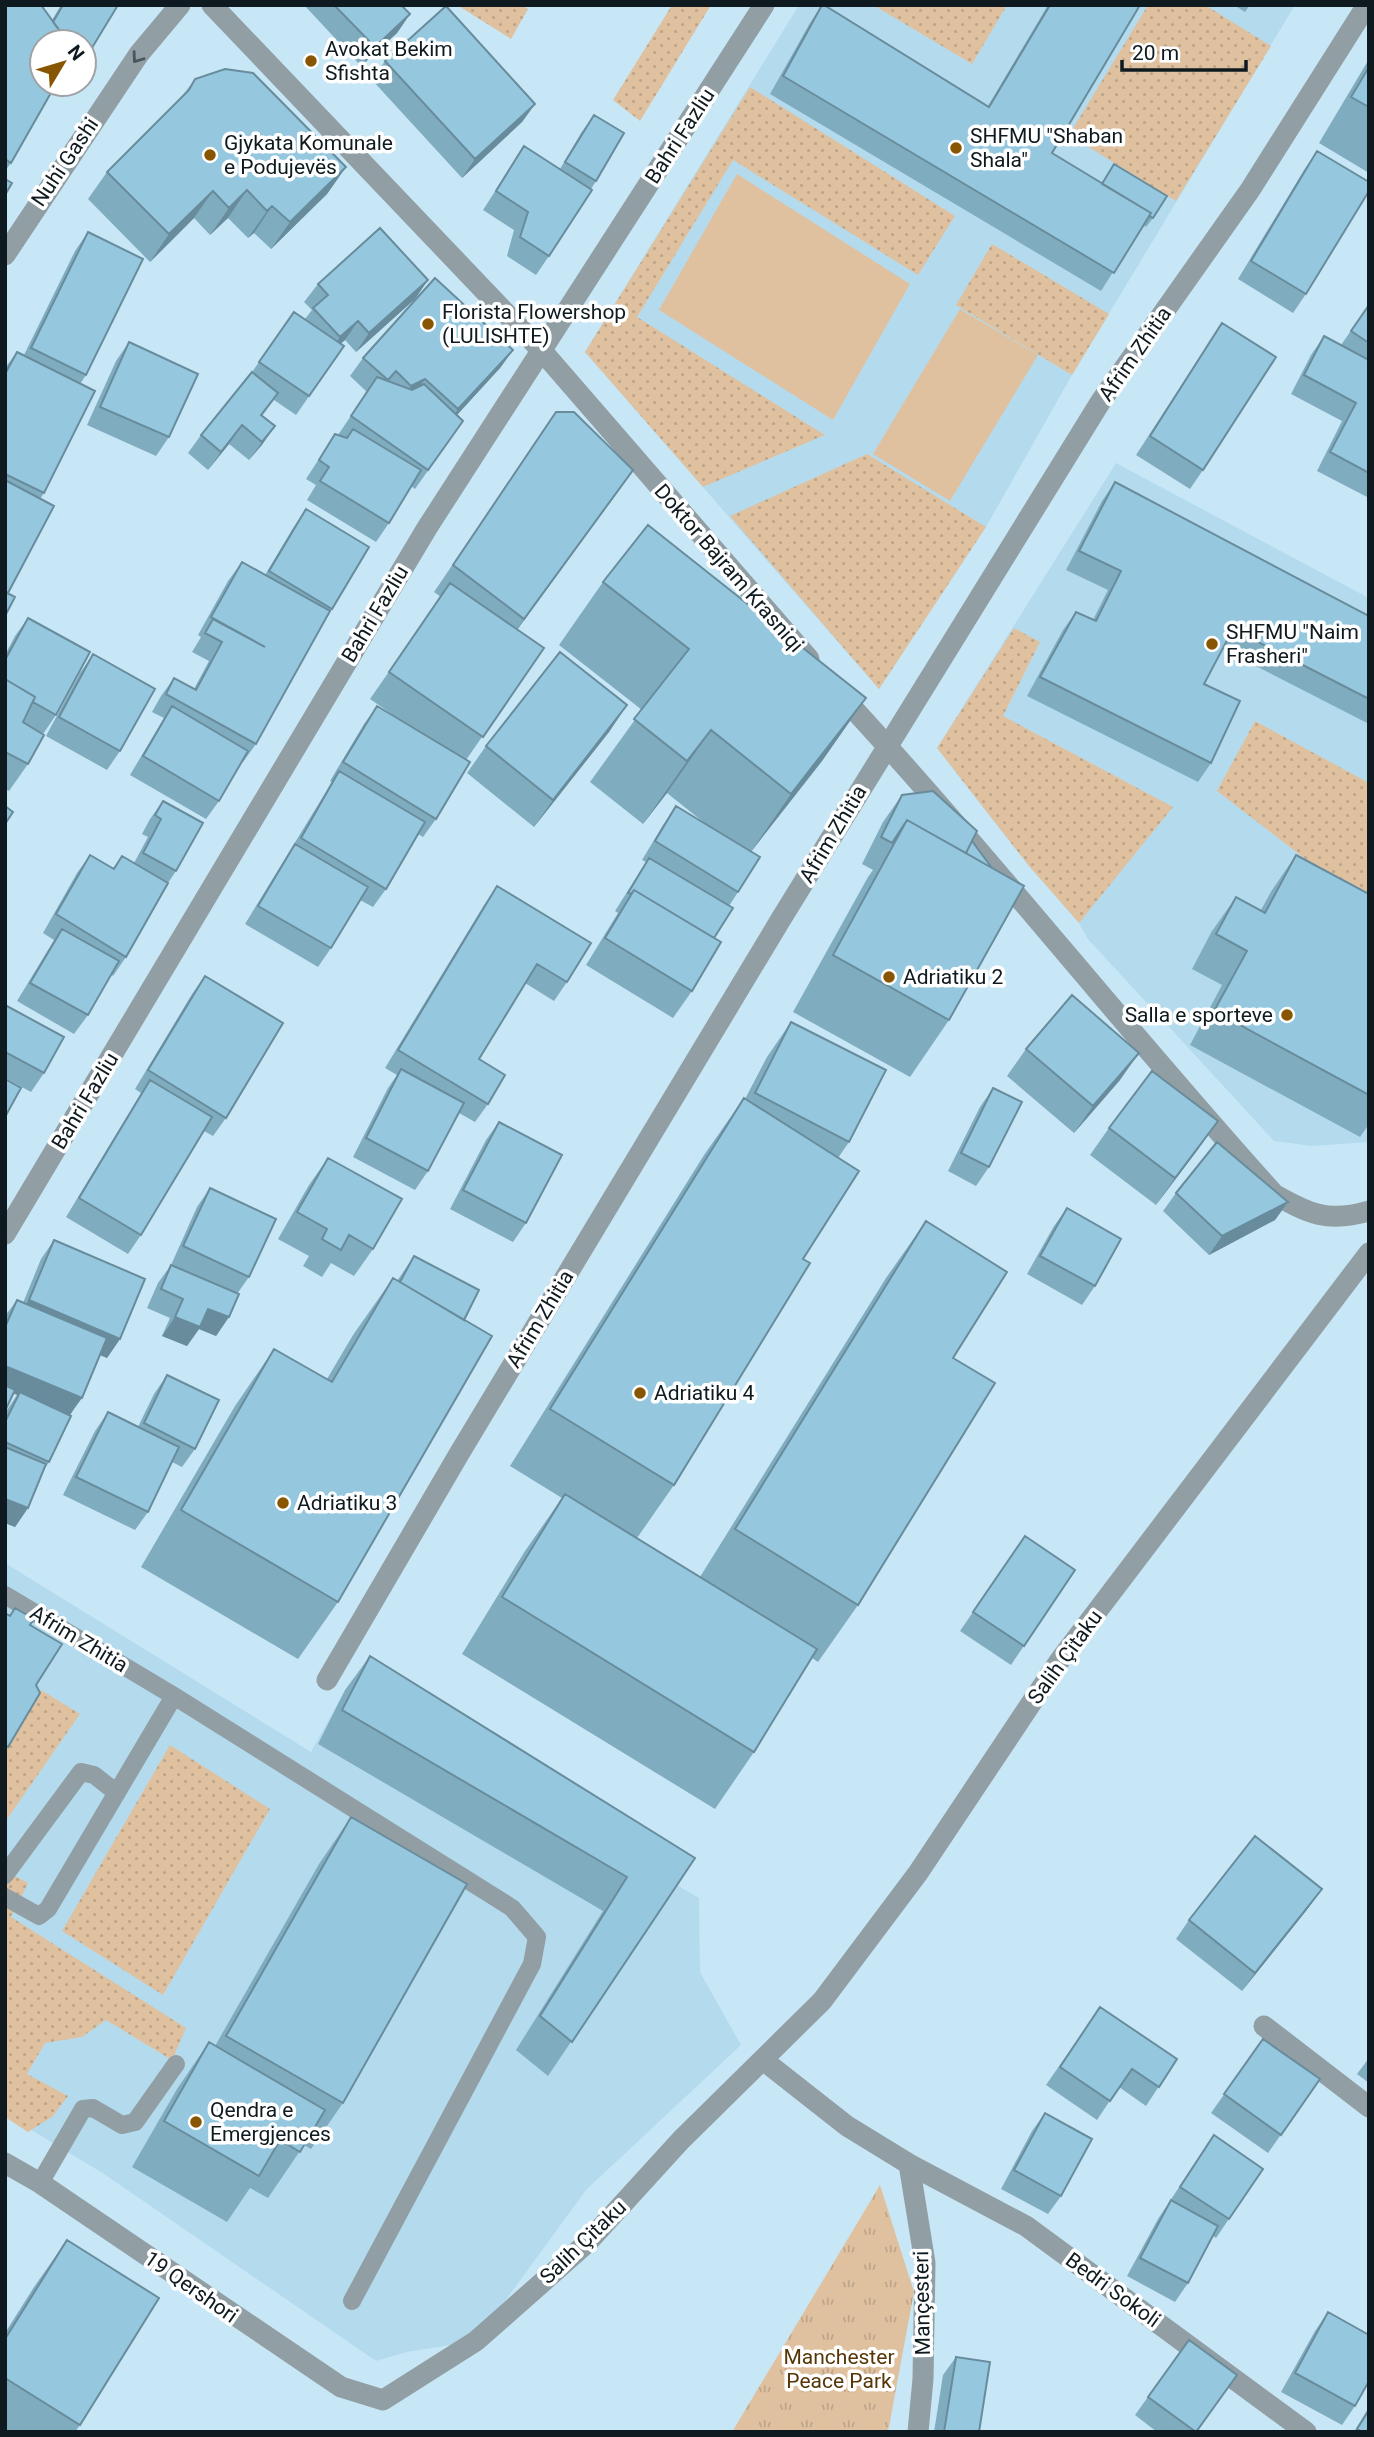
<svg xmlns="http://www.w3.org/2000/svg" width="1374" height="2437" font-family="Roboto,sans-serif">
<style>
.built{fill:#b4dbed}
.grass{fill:url(#grass-dots)}
.park{fill:url(#park-tufts)}
.pitch{fill:#dfc1a0}
.lines{fill:none;stroke-linecap:round;stroke-linejoin:round}
.service{stroke:#919ea4;stroke-width:18}
.minor{stroke:#919ea4;stroke-width:21}
.wall{fill:#80acc0}
.shaded-wall{fill:#688c9c}
.building{fill:#95c8df;stroke:#688c9c;stroke-width:2}
.oneway{stroke:#49555b}
.poi-dot{fill:#850;stroke:#fff;stroke-width:2.5}
.labels{text-anchor:middle;dominant-baseline:central;stroke-width:7;stroke-linejoin:round;paint-order:stroke}
.poi-label{font-size:21px;fill:#0e1a1f;stroke:#fff;text-anchor:start}
.street-label{font-size:21px;fill:#0e1a1f;stroke:#fff}
.park-label{font-size:21px;fill:#563607;stroke:#fff}
</style>
<defs>
<pattern id="grass-dots" width="8" height="8" patternUnits="userSpaceOnUse" patternTransform="scale(1.75)"><rect width="8" height="8" fill="#dfc1a0"/><path d="M2 2h.1M6 6h.1" fill="none" stroke="#bea589" stroke-width="1.8" stroke-linecap="round"/></pattern>
<pattern id="park-tufts" width="24" height="20" patternUnits="userSpaceOnUse" patternTransform="scale(1.75)"><rect width="24" height="20" fill="#dfc1a0"/><path d="M3 7l-1-3M5 7V3M7 7l1-3M15 17l-1-3M17 17v-4M19 17l1-3" fill="none" stroke="#bea589"/></pattern>
</defs>
<rect width="100%" height="100%" fill="#c8e7f6"/>
<path class="built" d="M799,5H1295L1072,375L986,527L879,689L585,352Z
M1116,463L1369,598V1142L1312,1146L1274,1141L1087,938L1079,923L1029,866L937,748Z
M5,1563L311,1752L345,1690L699,1898L700,1972L741,2045L586,2190L476,2341L407,2352L376,2361L104,2174L5,2114Z"/>
<path class="grass" d="M457,5H522L528,9L511,39Z
M672,5H711L640,121L613,100Z
M873,5H1007L972,64Z
M1148,5H1205L1271,46L1176,201L1069,135Z
M750,87L955,216L918,275L733,160L637,317L825,435L703,487L585,352Z
M992,244L1109,314L1072,375L956,305Z
M867,454L986,527L879,689L730,516Z
M1014,628L1040,642L1003,716L1173,807L1079,923L1029,866L937,748Z
M1255,721L1369,783V908L1217,791Z
M41,1690L80,1714L5,1822V1750Z
M170,1745L270,1809L163,1995L62,1931Z
M5,1871L28,1883L11,1917L186,2028L172,2060L106,2020L82,2037L45,2043L27,2074L68,2096L52,2117L28,2132L5,2117Z"/>
<path class="park" d="M880,2185L914,2292L888,2432H732Z"/>
<path class="pitch" d="M737,174L910,284L833,420L659,310Z
M960,309L1038,355L950,501L873,454Z"/>
<g class="lines">
<path class="service" d="M5,1595L174,1696L512,1908L537,1937L532,1964L352,2301
M5,1875L81,1772L94,1775L117,1793
M5,1897L39,1916L48,1909L174,1696
M40,2183L83,2109L93,2108L122,2125L135,2122L176,2064"/>
<path class="minor" d="M212,5L542,351L809,659
M5,255L139,54L180,5
M837,691C988,854 1125,1029 1274,1194C1309,1214 1328,1223 1369,1211
M5,1234L427,528L764,5
M327,1680L459,1454L781,919L1101,401L1250,190L1367,5
M1264,2026L1369,2107
M763,2060L847,2126L909,2164L1026,2226L1306,2432
M5,2163L40,2183L341,2387L383,2400L476,2341L588,2242L681,2140L822,2001L918,1873L1060,1660L1369,1253
M909,2164L925,2263L923,2379L918,2432"/>
</g>
<path class="wall" d="M5,5L52,20L61,5H118L42,42L11,163L5,171Z
M304,5H401L410,14L397,33L361,66Z
M822,5L988,106L1048,5H1140L1052,153L1102,183L1114,164L1153,218L1146,227L1143,225L1101,291L770,94L810,23Z
M1234,5H1250L1245,12Z
M1369,59V173L1319,143Z
M385,61L535,104L522,122L462,178L372,80Z
M195,79L346,167L327,194L271,249L254,233L248,238L228,218L210,235L194,218L150,262L88,199L107,172L183,95Z
M594,115L596,181L549,256L536,275L507,256L514,230L483,210L524,146L560,169L581,133Z
M1317,151L1306,294L1293,313L1238,279L1304,170Z
M88,232L86,375L80,384L44,493L40,499L8,593L5,616V368L17,352L24,355L75,251Z
M428,280L415,299L356,352L345,340L340,344L344,346L296,415L274,400L262,416L275,426L249,460L229,444L208,470L188,453L201,435L252,372L294,312L305,319L312,310L304,302L318,284Z
M1369,305V498L1317,471L1342,421L1291,394L1311,355L1324,336L1341,345Z
M1222,323L1203,470L1190,489L1136,455Z
M129,342L169,437L156,456L87,425L116,361Z
M513,350L500,368L457,415L463,421L415,489L411,486L389,523L376,542L307,500L316,485L306,479L335,434L338,435L367,392L350,376L363,358Z
M556,412L633,470L517,630L544,648L466,760L436,819L423,837L418,834L386,889L373,907L360,900L331,948L318,967L245,924L332,782L330,781L364,724L377,706L396,717L370,699L441,597L434,592Z
M1115,482L1369,616V724L1223,649L1204,684L1211,763L1198,782L1027,696L1063,630L1076,612L1093,620L1108,590L1066,570L1102,501Z
M306,509L332,609L256,744L243,762L242,761L219,801L206,819L130,775L164,718L152,712L161,696L174,678L194,689L209,661L192,652L201,637L198,635L228,581L242,562L265,575L293,528Z
M603,582L866,698L822,761L751,851L738,892L729,906L692,991L673,1018L586,965L618,913L615,911L646,862L642,860L663,825L676,806L707,825L667,793L643,824L590,782L642,710L559,645Z
M28,618L56,715L43,734L33,728L28,764L9,791L5,789V655L15,636Z
M93,654L120,751L107,770L46,736L80,673Z
M627,705L609,732L534,827L467,773L486,746Z
M902,795L972,841L949,1020L910,1077L793,1012L868,877L873,870L862,864L883,822Z
M163,801L176,871L168,883L126,957L113,976L111,974L88,1015L74,1034L17,1001L54,940L43,933L77,873L90,855L113,868L122,856L134,863L148,837L142,834L150,819Z
M1296,855L1369,894V1124L1360,1137L1190,1045L1222,985L1192,969L1212,931L1236,897L1261,910L1272,890Z
M497,886L567,982L554,1001L525,983L479,1059L488,1104L475,1122L459,1113L428,1171L415,1190L353,1157L388,1088L397,1075L385,1068L484,905Z
M205,976L226,1118L213,1136L204,1131L141,1235L128,1254L66,1217L141,1093L135,1089L192,994Z
M5,1005L44,1073L31,1092L5,1078Z
M791,1022L849,1142L838,1158L803,1259L674,1485L637,1538L700,1577L886,1278L926,1221L953,1358L858,1605L818,1662L812,1658L754,1752L715,1809L462,1654L525,1551L562,1498L510,1466L704,1155L744,1098L745,1099L767,1057Z
M1026,1049L1120,1080L1074,1133L1007,1076Z
M993,1088L989,1167L976,1186L948,1171L980,1107Z
M499,1122L526,1223L513,1242L450,1209L486,1140Z
M1109,1128L1199,1148L1156,1205L1090,1155Z
M328,1158L373,1249L354,1276L331,1263L322,1277L303,1266L309,1256L278,1239L309,1185Z
M210,1188L249,1277L237,1294L229,1317L216,1336L199,1329L187,1346L162,1336L170,1318L147,1308L158,1283L171,1265L197,1207Z
M1176,1193L1288,1202L1275,1220L1209,1255L1163,1211Z
M1067,1208L1095,1286L1082,1305L1027,1274L1054,1226Z
M54,1240L120,1339L107,1358L100,1355L70,1416L49,1462L45,1468L28,1508L15,1527L5,1523V1413L17,1395L14,1393L5,1411V1316L17,1300L23,1303L41,1259Z
M414,1256L464,1320L338,1602L298,1659L141,1567L235,1406L274,1349L327,1379L353,1335L393,1278L397,1281Z
M167,1375L195,1449L182,1467L172,1462L148,1512L135,1530L63,1495L95,1431L108,1412L138,1427L154,1394Z
M1025,1536L1075,1570L1011,1665L960,1631Z
M370,1656L695,1858L548,2076L516,2050L603,1911L318,1744L345,1690Z
M351,1817L343,2103L311,2149L304,2145L268,2198L250,2188L227,2222L132,2167L177,2089L209,2042L215,2046L319,1864Z
M1309,1907L1242,1991L1176,1939L1189,1920Z
M1100,2007L1177,2059L1146,2106L1119,2087L1097,2120L1046,2085Z
M1263,2039L1320,2079L1268,2153L1211,2113Z
M1369,2058V2083L1357,2074Z
M1045,2113L1061,2196L1048,2214L1001,2189L1032,2131Z
M1201,2154L1263,2169L1216,2238L1213,2236L1188,2283L1175,2302L1127,2276L1158,2219Z
M67,2240L80,2425L75,2432H5V2333L34,2287Z
M1328,2312L1355,2406L1342,2425L1281,2392L1315,2331Z
M1189,2340L1196,2432H1157L1135,2415Z
M956,2357L979,2432H934L943,2375Z
M1369,2407V2432H1354Z"/>
<path class="shaded-wall" d="M410,14L397,33L361,66L375,47Z
M535,104L522,122L462,178L475,159Z
M346,167L327,194L271,249L290,222Z
M247,190L228,218L210,235L229,208Z
M213,191L194,218L150,262L169,234Z
M272,206L254,233L248,238L267,211Z
M428,280L415,299L356,352L369,333Z
M358,321L345,340L327,356L340,337Z
M513,350L500,368L445,428L458,409Z
M425,379L412,397L398,405L411,386Z
M242,425L229,444L208,470L221,452Z
M275,426L262,445L249,460L262,442Z
M633,470L614,497L505,646L524,619Z
M866,698L822,761L747,857L791,794Z
M627,705L609,732L534,827L553,800Z
M711,730L667,793L643,824L687,761Z
M1139,1053L1120,1080L1074,1133L1093,1106Z
M1218,1121L1199,1148L1156,1205L1175,1178Z
M1288,1202L1275,1220L1209,1255L1222,1236Z
M29,1300L120,1339L107,1358L16,1319Z
M208,1309L229,1317L216,1336L199,1329L187,1346L162,1336L175,1317Z
M5,1366L82,1398L69,1416L20,1392L17,1395L5,1390Z
M5,1499L28,1508L15,1527L5,1523Z
M1322,1889L1309,1907L1242,1991L1255,1973Z"/>
<path class="building" d="M5,5H41L68,42H42V84H56L11,163L5,159Z
M63,5H118L84,61V42H68L53,22Z
M334,5H401L410,14L375,47Z
M822,5H824L989,107L1050,5H1140L1052,153L1151,213L1114,273L783,76Z
M446,6L535,104L475,159L385,61Z
M1369,67V107L1351,97Z
M225,69L253,73L346,167L290,222L272,206L267,211L247,190L229,208L213,191L169,234L107,172L189,90L195,79Z
M594,115L624,133L596,181L565,162Z
M524,146L592,190L549,256L520,237L528,212L496,191Z
M1317,151L1369,182V191L1306,294L1251,261Z
M1114,164L1167,196L1153,218L1149,216L1151,213L1102,184Z
M5,179L12,183L5,195Z
M380,228L428,280L369,333L358,321L340,337L313,308L328,295L318,284Z
M88,232L143,259L86,375L31,348Z
M435,278L513,350L458,409L425,379L411,386L396,371L388,380L363,358Z
M1369,305V343L1351,331Z
M294,312L344,346L309,396L259,362Z
M1222,323L1276,357L1203,470L1150,436Z
M1324,336L1369,360V473L1330,452L1356,403L1304,375Z
M129,342L198,374L169,437L100,407Z
M17,352L95,391L44,493L5,474V374Z
M252,372L278,393L261,415L275,426L262,442L242,425L221,452L201,435Z
M377,377L412,390L424,384L463,421L428,470L351,416Z
M556,412H574L633,470L524,619L453,565Z
M353,429L421,470L389,523L320,481L329,467L319,460L335,434L347,438Z
M5,480L54,506L8,593L5,592Z
M1115,482L1369,616V699L1233,629L1204,684L1240,701L1211,763L1040,677L1076,612L1096,621L1121,571L1079,551Z
M306,509L369,547L332,609L269,571Z
M648,525L866,698L791,794L711,730L687,761L634,719L689,649L603,582Z
M242,562L330,611L256,744L166,694L174,678L196,690L222,642L205,633L213,619L265,647L211,617Z
M450,583L544,648L483,737L389,672Z
M5,592L15,597L5,616Z
M28,618L90,652L56,715L33,702L35,697L5,679V660Z
M560,652L627,705L553,800L486,746Z
M93,654L155,689L120,751L59,717Z
M5,679L35,697L23,722L44,735L28,764L5,752Z
M172,706L248,751L219,801L143,756Z
M377,706L470,762L436,819L343,762Z
M339,771L425,822L386,889L301,838Z
M933,791L977,831L966,853L907,820L892,843L881,837L902,795Z
M163,801L203,823L176,871L143,853L161,819L155,815Z
M5,806L13,812L5,824Z
M676,806L760,857L738,892L655,841Z
M907,820L1024,886L949,1020L833,955Z
M972,841L992,868L966,853Z
M295,844L368,887L331,948L258,906Z
M90,855L114,869L122,856L168,883L126,957L56,914Z
M1296,855L1369,894V1095L1214,1011L1247,951L1216,934L1236,897L1265,913Z
M649,858L733,908L714,938L634,890L631,894L628,893Z
M497,886L591,943L567,982L537,964L479,1059L505,1075L488,1104L398,1050Z
M634,890L721,942L692,991L605,938Z
M62,929L119,961L88,1015L30,983Z
M205,976L283,1023L226,1118L148,1070Z
M1072,995L1139,1053L1093,1106L1026,1049Z
M5,1005L64,1037L44,1073L5,1052Z
M791,1022L886,1070L849,1142L755,1093Z
M401,1069L464,1103L428,1171L366,1138Z
M1152,1071L1218,1121L1175,1178L1109,1128Z
M5,1079L21,1088L5,1117Z
M150,1080L212,1117L141,1235L79,1198Z
M993,1088L1022,1102L989,1167L961,1153Z
M744,1098L859,1171L803,1259L810,1263L674,1485L550,1409Z
M499,1122L562,1155L526,1223L463,1190Z
M1217,1142L1288,1202L1222,1236L1176,1193Z
M328,1158L402,1199L373,1249L349,1235L341,1250L322,1239L327,1229L297,1212Z
M210,1188L276,1219L249,1277L183,1246Z
M1067,1208L1121,1239L1095,1286L1040,1256Z
M926,1221L1007,1272L953,1358L995,1383L858,1605L735,1529Z
M54,1240L145,1279L120,1339L29,1300Z
M414,1256L479,1290L464,1320L400,1282Z
M171,1265L239,1294L229,1317L208,1309L200,1327L175,1317L183,1299L161,1289Z
M393,1278L492,1336L338,1602L181,1510L274,1349L332,1382Z
M17,1300L107,1338L82,1398L5,1366V1327Z
M167,1375L219,1400L195,1449L144,1423Z
M5,1385L15,1390L5,1411Z
M20,1392L71,1416L49,1462L5,1442V1422Z
M108,1412L179,1447L148,1512L76,1477Z
M5,1447L46,1464L28,1508L5,1499Z
M565,1494L817,1649L754,1752L502,1597Z
M1025,1536L1075,1570L1024,1646L973,1612Z
M15,1608L34,1619L30,1625L62,1644L36,1685L40,1693L8,1747L5,1745V1613L10,1616Z
M370,1656L695,1858L572,2042L540,2016L627,1877L342,1710Z
M351,1817L467,1884L343,2103L226,2036Z
M1255,1836L1322,1889L1255,1973L1189,1920Z
M1100,2007L1177,2059L1159,2087L1132,2069L1110,2101L1060,2067Z
M1263,2039L1320,2079L1281,2135L1224,2094Z
M209,2042L325,2110L300,2152L280,2140L259,2176L164,2121Z
M1045,2113L1092,2139L1061,2196L1014,2170Z
M1214,2135L1263,2169L1229,2219L1180,2187Z
M1171,2200L1218,2226L1188,2283L1140,2258Z
M67,2240L159,2298L80,2425L5,2378V2339Z
M1328,2312L1369,2335V2381L1355,2406L1295,2373Z
M1189,2340L1237,2375L1196,2432L1148,2397Z
M956,2357L990,2362L979,2432H944Z
M1369,2410V2432H1362L1357,2429Z"/>
<defs><path id="oneway-chevron" d="M-2-3.5L2.5 0L-2 3.5" fill="none" stroke-width="1.6" stroke-linecap="round" stroke-linejoin="round" transform="scale(1.75)"/></defs>
<use class="oneway" href="#oneway-chevron" transform="translate(137 58) rotate(126)"/>
<g class="poi-dot">
<circle cx="311" cy="61" r="7"/>
<circle cx="956" cy="148" r="7"/>
<circle cx="210" cy="155" r="7"/>
<circle cx="428" cy="324" r="7"/>
<circle cx="1212" cy="644" r="7"/>
<circle cx="889" cy="977" r="7"/>
<circle cx="1287" cy="1015" r="7"/>
<circle cx="640" cy="1393" r="7"/>
<circle cx="283" cy="1503" r="7"/>
<circle cx="196" cy="2122" r="7"/>
</g>
<g class="labels">
<g class="poi-label">
<text x="325" y="49">Avokat Bekim<tspan x="325" dy="24">Sfishta</tspan></text>
<text x="970" y="136">SHFMU "Shaban<tspan x="970" dy="24">Shala"</tspan></text>
<text x="224" y="143">Gjykata Komunale<tspan x="224" dy="24">e Podujevës</tspan></text>
<text x="442" y="312">Florista Flowershop<tspan x="442" dy="24">(LULISHTE)</tspan></text>
<text x="1226" y="632">SHFMU "Naim<tspan x="1226" dy="24">Frasheri"</tspan></text>
<text x="903" y="977">Adriatiku 2</text>
<text x="1273" y="1015" text-anchor="end">Salla e sporteve</text>
<text x="654" y="1393">Adriatiku 4</text>
<text x="297" y="1503">Adriatiku 3</text>
<text x="210" y="2110">Qendra e<tspan x="210" dy="24">Emergjences</tspan></text>
</g>
<g class="street-label">
<text transform="translate(680 136) rotate(-57)">Bahri Fazliu</text>
<text transform="translate(65 162) rotate(-56)">Nuhi Gashi</text>
<text transform="translate(1135 354) rotate(-55)">Afrim Zhitia</text>
<text transform="translate(729 568) rotate(49)">Doktor Bajram Krasniqi</text>
<text transform="translate(375 614) rotate(-59)">Bahri Fazliu</text>
<text transform="translate(833 834) rotate(-59)">Afrim Zhitia</text>
<text transform="translate(85 1101) rotate(-59)">Bahri Fazliu</text>
<text transform="translate(540 1319) rotate(-59)">Afrim Zhitia</text>
<text transform="translate(79 1639) rotate(31)">Afrim Zhitia</text>
<text transform="translate(1065 1657) rotate(-54)">Salih Çitaku</text>
<text transform="translate(583 2242) rotate(-44)">Salih Çitaku</text>
<text transform="translate(191 2287) rotate(35)">19 Qershori</text>
<text transform="translate(1113 2290) rotate(36)">Bedri Sokoli</text>
<text transform="translate(922 2303) rotate(-91)">Mançesteri</text>
</g>
<g class="park-label">
<text x="839" y="2357">Manchester<tspan x="839" dy="24">Peace Park</tspan></text>
</g>
</g>
<rect width="1374" height="2437" fill="none" stroke="#0e1a1f" stroke-width="14"/>
<g transform="translate(63 63) rotate(52)"><circle r="33" fill="#ffffff" stroke="#9fa3a5" stroke-width="2"/>
<path d="M0-5L12 26L0 18L-12 26Z" fill="#885500"/>
<text y="-10" font-size="19" font-weight="bold" text-anchor="middle" fill="#0e1a1f">N</text>
</g>
<path d="M1122 60v10h124v-10" fill="none" stroke="#0e1a1f" stroke-width="3.5"/>
<text x="1132" y="60" font-size="21" fill="#0e1a1f" stroke="#ffffff" stroke-width="5" paint-order="stroke">20 m</text>
</svg>
